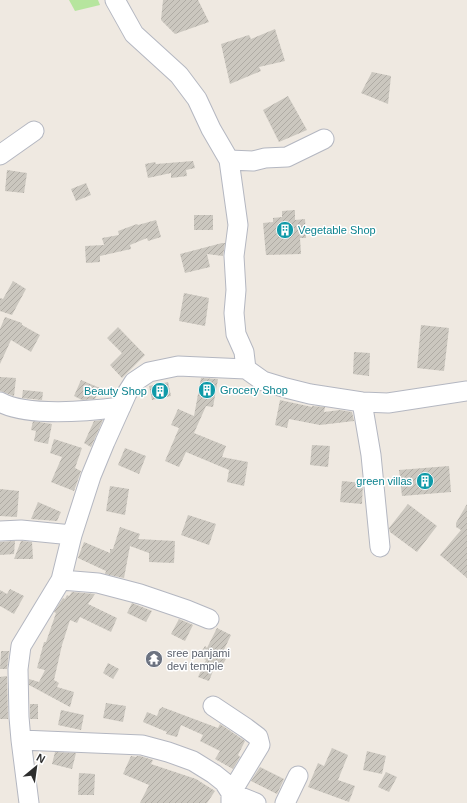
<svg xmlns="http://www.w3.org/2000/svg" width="467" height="803" font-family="Helvetica,sans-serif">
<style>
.park{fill:#b6e59e}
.building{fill:url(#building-hatch)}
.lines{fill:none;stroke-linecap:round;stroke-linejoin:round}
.minor-casing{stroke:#b4b7c1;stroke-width:21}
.minor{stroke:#fff;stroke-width:19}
.labels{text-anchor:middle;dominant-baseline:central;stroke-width:3;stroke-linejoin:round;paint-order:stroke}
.culture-label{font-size:11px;fill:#0d838f;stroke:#fff;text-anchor:start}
.worship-label{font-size:11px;fill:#5b616d;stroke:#fff;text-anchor:start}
</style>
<defs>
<pattern id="building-hatch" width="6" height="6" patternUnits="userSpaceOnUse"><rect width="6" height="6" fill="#cbc7bf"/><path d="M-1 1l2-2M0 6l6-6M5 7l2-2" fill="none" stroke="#afaba4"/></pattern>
</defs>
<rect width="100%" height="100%" fill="#efe9e1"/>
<path class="park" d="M69,0H98L100,5L75,11Z"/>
<path class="building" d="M163,0H198L209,22L175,34L161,20Z
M275,29L285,61L259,67L261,71L230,84L221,44L249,35L251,39Z
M372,72L391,76L388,104L361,93Z
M288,96L307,130L279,142L263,110Z
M193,161L195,168L186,170L187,176L171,178V173L148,178L145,164L155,162L156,164Z
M7,170L27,173L24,193L5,191Z
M86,183L91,195L76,201L71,189Z
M295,210V220L305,219L306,238H300L301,254L266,255L263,223L273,222V218L282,217V211Z
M194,215H213V230H194Z
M156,220L161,237L148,241L147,238L130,245L131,249L100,256V262L86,263L85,246L104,245L102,238L119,235L118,231L137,224L138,225Z
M222,243H225L223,256L207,254L210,267L185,273L180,254Z
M13,281L26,289L12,315L0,311V298L3,299Z
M184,293L209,298L205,326L179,321Z
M5,317L22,323V325L40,335L31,352L11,340L0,364V329Z
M421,325L449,328L444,371L417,368Z
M118,327L145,355L122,378L110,365L122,353L107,338Z
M354,352L370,353L369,376L353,374Z
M0,377L16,378L14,396L0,391Z
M201,378L218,379L213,407L206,406L194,433L226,446L222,457L248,462L244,486L227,482L229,470L186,452L179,467L165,461L179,428L171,425L178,409L194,416Z
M81,380L100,388L95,399L82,400L74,396Z
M168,382L171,396L152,400L149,386Z
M23,390L43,392L42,400L22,398Z
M280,400L312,407V406L325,407L324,412L340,410L352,412L354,421L320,425L289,419L287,428L275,425Z
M103,420L91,447L84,443L94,421Z
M33,421L52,424L48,444L34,441L36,431L31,430Z
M54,439L82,448L75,468L81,471L74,491L51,482L62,457L50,453Z
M312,445L330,446L328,467L310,465Z
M125,448L146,456L139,474L118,465Z
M449,466L451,492L402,496L399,470Z
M342,481L363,483L362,504L340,502Z
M110,486L129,489L125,515L106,511Z
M0,489L19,491L17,517L0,516Z
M38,502L61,512L57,521L31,519Z
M408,504L437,526L417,552L390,532L389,528Z
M467,504V578L440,555L461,530L456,527V523Z
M188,515L216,524L209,545L181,535Z
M120,527L140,534L138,539L175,541L174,563L149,562V553L130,546L124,578L105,574L106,571L78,558L84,542L110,553V549H113Z
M15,541L14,554L0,555V542Z
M21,541L32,542L33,559H14Z
M10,589L24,596L14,614L0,606V590L7,594Z
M72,592L95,594L88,604L117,618L111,632L80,617L77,623L70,620L62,645L54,680L59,683L57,687L74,692L70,707L29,685V679L39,682L45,670L37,668L44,642H46L56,613L54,612L63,598L65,599L67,595L69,596Z
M132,603L152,611L146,622L127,613Z
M179,619L193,625L185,641L171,634Z
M217,628L231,635L221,656L226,659L220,669L215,666L209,681L198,677L206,660L199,656L205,646L207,648Z
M1,651H9L7,669H0Z
M108,663L119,669L113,679L103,673Z
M7,676L8,719H0V677Z
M106,703L126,706L123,722L103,718Z
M30,704H38V719H30Z
M162,707L218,728L220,724L245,741L238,755L240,757L233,769L215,759L220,751L200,741L203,735L181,725L177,737L166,734L167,732L143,722L147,712L157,716L160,708L161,709Z
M61,710L84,715L81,730L58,725Z
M332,748L348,755L338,780L355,786L349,802L308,787L318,763L324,766Z
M367,751L386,756L382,774L363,770Z
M55,752L76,753L72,769L52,764Z
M131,756L136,757L137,756H140L153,760L151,764L196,779L215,791L207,803H140L149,785L123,774Z
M260,767L284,779L277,794L251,781Z
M386,772L397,777L389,792L378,787Z
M79,773L95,774L94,795H78Z"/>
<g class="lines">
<defs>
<path id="minor" d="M115,0L134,34L179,75L197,99L211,129L229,160L238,225L234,256L236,290L234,313L236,334L244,352L246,369
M0,155L34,131
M229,160L253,161L265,158L287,157L324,139
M0,402C27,417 90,411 121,407
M362,402L371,455L380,547
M0,531L21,530L72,535
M61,580L98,583L140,594L187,610L209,619
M213,706L246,728L258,737L260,745L231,793L256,803
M21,740L29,803
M231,803V793L224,782L214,774L193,761L168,752L142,745L21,740L19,717L18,669L21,646L61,580L72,535L91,476L105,442L127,393L134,382L149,372L178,366L246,369L263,381L286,388L310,394L362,402L388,403L467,391
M285,803L298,776"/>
</defs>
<use href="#minor" class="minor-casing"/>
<use href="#minor" class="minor"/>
</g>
<defs>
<symbol id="building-disc" viewBox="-11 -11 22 22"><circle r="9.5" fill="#0f9aa8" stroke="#fff"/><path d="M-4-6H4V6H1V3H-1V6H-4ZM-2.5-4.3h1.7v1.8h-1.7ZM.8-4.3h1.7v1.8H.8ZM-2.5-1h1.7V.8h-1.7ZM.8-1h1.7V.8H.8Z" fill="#fff"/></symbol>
<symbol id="temple-disc" viewBox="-11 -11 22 22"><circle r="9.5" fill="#6b7280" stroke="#fff"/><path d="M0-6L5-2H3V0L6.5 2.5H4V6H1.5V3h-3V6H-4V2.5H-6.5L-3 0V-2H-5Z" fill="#fff"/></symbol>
</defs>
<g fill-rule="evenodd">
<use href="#building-disc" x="275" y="220" width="20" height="20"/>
<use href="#building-disc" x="197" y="380" width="20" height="20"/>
<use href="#building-disc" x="150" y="381" width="20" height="20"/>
<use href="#building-disc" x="415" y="471" width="20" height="20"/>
<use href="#temple-disc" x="144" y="649" width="20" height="20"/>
</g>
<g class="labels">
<g class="culture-label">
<text x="298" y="230">Vegetable Shop</text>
<text x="220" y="390">Grocery Shop</text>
<text x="147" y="391" text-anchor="end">Beauty Shop</text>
<text x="412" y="481" text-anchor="end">green villas</text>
</g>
<g class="worship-label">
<text x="167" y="653">sree panjami<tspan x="167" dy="13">devi temple</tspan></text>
</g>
</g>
<g transform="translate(36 767) rotate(29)" stroke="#ffffff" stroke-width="3" paint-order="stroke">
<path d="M0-3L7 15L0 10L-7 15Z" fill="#2e2e2e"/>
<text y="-6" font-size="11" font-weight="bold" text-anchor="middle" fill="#2e2e2e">N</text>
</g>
</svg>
